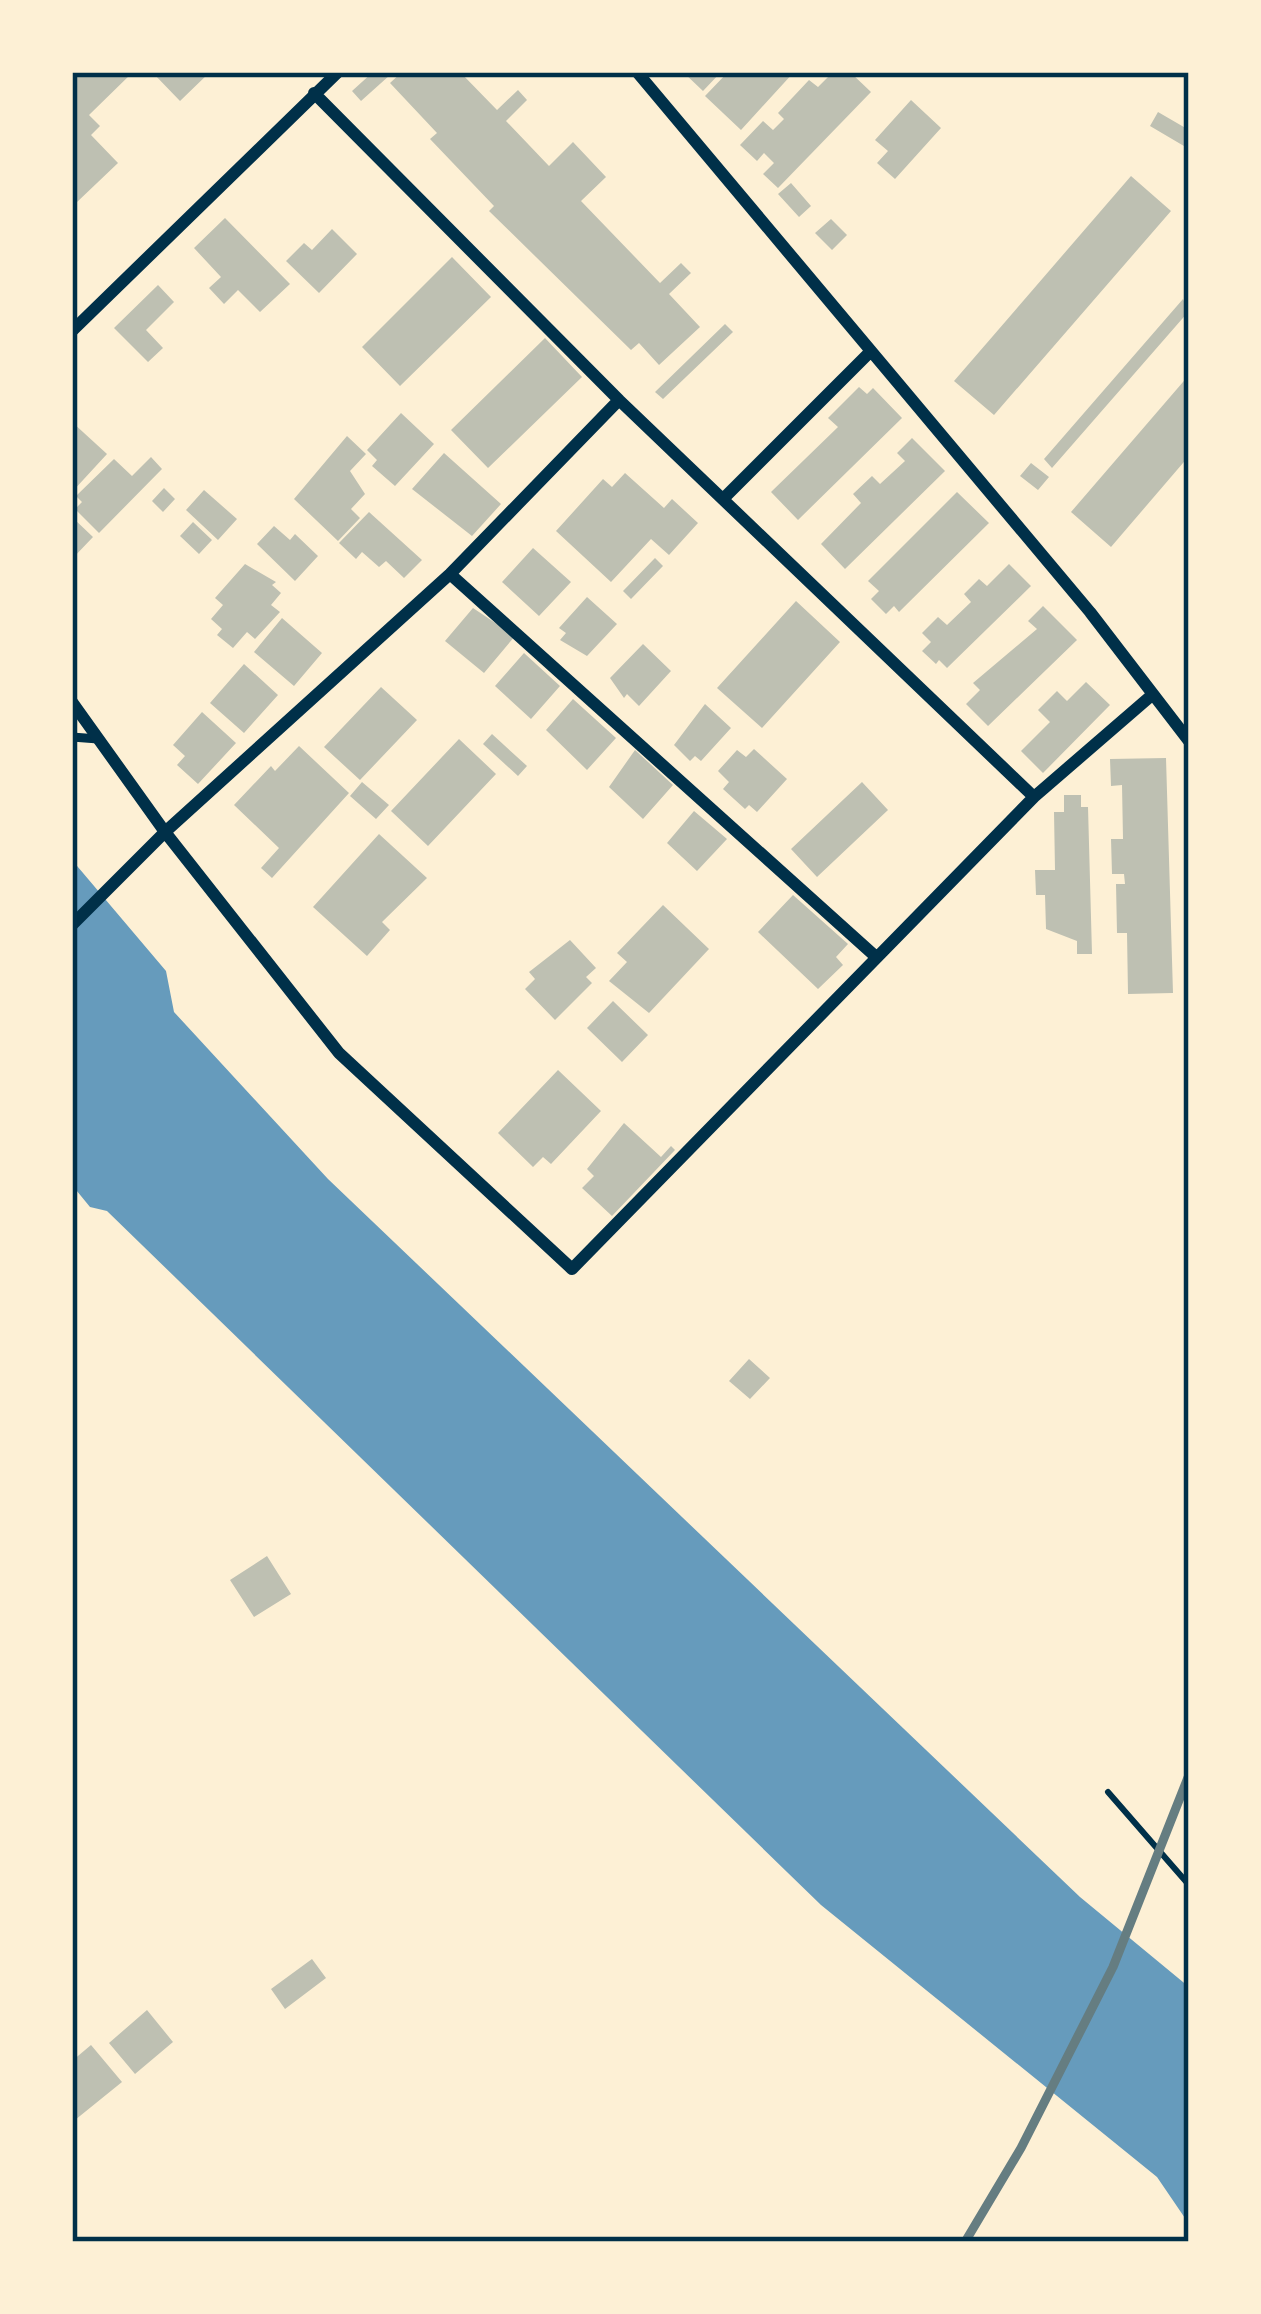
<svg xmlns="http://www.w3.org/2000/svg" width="1261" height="2314" font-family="'Exo 2',sans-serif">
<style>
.water{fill:#669bbc}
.building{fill:#bec0b2}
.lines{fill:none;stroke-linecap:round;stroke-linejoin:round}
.path{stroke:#003049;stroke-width:6}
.service{stroke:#003049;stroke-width:9}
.minor{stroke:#003049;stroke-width:12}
.rail{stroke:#657d81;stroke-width:9}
.neatline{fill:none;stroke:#003049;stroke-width:4.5}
</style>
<rect width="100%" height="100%" fill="#fdf0d5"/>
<path class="water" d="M72,860L166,971L174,1012L328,1179L1080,1897L1189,1987V2224L1157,2177L821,1905L107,1211L90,1207L72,1185Z"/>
<path class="building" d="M72,72H133L89,115L100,126L91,135L118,163L76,203Z
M152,72H210L180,101Z
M373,72L390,75L361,101L352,91Z
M402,72H460L497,110L518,90L527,100L506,121L549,166L573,142L606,177L581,201L660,283L681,263L691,273L669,294L700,327L659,365L639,343L631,350L489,211L494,206L430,139L437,133L390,83Z
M683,72H721L703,91Z
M728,72H794L741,130L705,96Z
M833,72H850L871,92L778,188L763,174L774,163L764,153L757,161L740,145L763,121L773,130L784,119L778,113L809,80L818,87Z
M911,100L941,128L895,179L877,163L888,151L875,140Z
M1158,112L1189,130V149L1150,126Z
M1131,176L1171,211L994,415L954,381Z
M791,183L811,206L799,217L778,194Z
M225,218L290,284L260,312L238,290L224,304L209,288L221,277L194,248Z
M831,219L847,235L832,250L815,233Z
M332,229L357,254L319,293L286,261L304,243L312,250Z
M452,257L491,297L400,386L362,347Z
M158,285L174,302L146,330L163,348L148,362L114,328Z
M1183,299L1189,311L1052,468L1044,459Z
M725,324L733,332L663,399L655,392Z
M545,338L582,377L488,468L451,430Z
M1189,375V456L1111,547L1071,512Z
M859,387L867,394L873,388L902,418L798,520L771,492L838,427L828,418Z
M401,413L434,444L395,486L372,466L377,460L367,450Z
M72,422L107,454L72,492Z
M347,436L366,454L350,471L365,494L351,509L360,518L338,541L294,499Z
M912,438L945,471L845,569L821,544L861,503L853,494L872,476L880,484L905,461L897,453Z
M444,453L501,504L472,536L412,489Z
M151,457L162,469L99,533L75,509L82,502L76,496L114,459L132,476Z
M1031,463L1049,477L1038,490L1020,476Z
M625,473L664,508L672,499L698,523L669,555L651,539L611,582L556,531L603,479L612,487Z
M164,488L175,499L163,512L152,501Z
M204,490L237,519L218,540L186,510Z
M957,492L989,523L899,612L894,606L886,614L871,599L879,591L868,581Z
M369,512L422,560L404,578L386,561L379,567L362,552L356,559L339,543Z
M72,517L93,537L72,559Z
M193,522L212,540L199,554L180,536Z
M274,526L290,540L295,534L318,556L295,581L257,544Z
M533,548L571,582L539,616L502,582Z
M655,558L663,566L631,599L623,591Z
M245,564L276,582L272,585L281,593L271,605L280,612L255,639L247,632L233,648L217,635L222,629L211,619L223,605L215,598Z
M1009,564L1031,586L947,668L939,660L936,664L922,651L931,642L922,633L938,617L947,625L971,602L964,594L979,579L987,586Z
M587,597L617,624L587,656L560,640L566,633L559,628Z
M796,601L840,642L762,728L717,688Z
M1043,606L1077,640L988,726L966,704L980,690L973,683L1037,629L1028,621Z
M473,608L515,636L484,673L445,641Z
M282,618L322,653L294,686L254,652Z
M643,644L671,671L639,706L627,694L624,698L610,678Z
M524,653L560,686L531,719L495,686Z
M244,664L278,695L244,733L210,703Z
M1086,682L1110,705L1043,773L1021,751L1050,722L1038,710L1057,691L1067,701Z
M381,687L417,720L360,780L324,747Z
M573,699L616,738L587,770L546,730Z
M705,704L731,728L701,761L695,756L690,761L674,745Z
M202,712L236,743L198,784L177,765L185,756L173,745Z
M492,734L527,766L518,776L483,744Z
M459,739L496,774L428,846L391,811Z
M299,746L349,793L272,878L261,868L279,848L234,805L271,766L275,771Z
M754,749L787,779L757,812L749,805L745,809L723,789L729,782L718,771L737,750L746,757Z
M635,750L673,785L643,819L609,787Z
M1166,758L1173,993L1128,994L1127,933H1117L1116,884H1125L1124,874H1112L1111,839H1123L1122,785L1111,786L1110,759Z
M362,782L389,805L376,819L350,796Z
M862,782L888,810L817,877L791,849Z
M1064,795H1081V807H1088L1092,954H1077V941L1046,929L1045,895H1036L1035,870H1055L1054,812H1064Z
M694,811L727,839L697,871L667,843Z
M379,834L427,878L382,922L390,930L367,956L313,907Z
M793,895L848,944L836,957L843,965L818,989L758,932Z
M663,905L709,949L649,1013L609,981L627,962L617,953Z
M570,940L596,968L586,977L592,983L555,1020L525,989L535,979L529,972Z
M613,1001L648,1035L622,1062L587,1028Z
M558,1070L601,1111L551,1164L543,1157L533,1167L498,1133Z
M624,1123L661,1157L671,1146L675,1150L612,1216L582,1188L594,1176L587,1169Z
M749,1359L770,1378L750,1399L729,1381Z
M267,1556L291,1594L254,1617L230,1580Z
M312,1959L326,1978L285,2009L271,1989Z
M147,2010L173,2042L135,2074L109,2043Z
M91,2045L122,2082L75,2120L72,2061Z"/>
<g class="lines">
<path class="path" d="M1108,1792L1189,1885"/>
<path class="service" d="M72,737L98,739"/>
<path class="minor" d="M637,72L1090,612L1189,741
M314,93L619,400
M72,331L338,72
M724,498L870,352
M450,574L875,956
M72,702L165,832L339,1053L572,1269L1034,797L1152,695
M72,925L165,832L450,574L619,400L1034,797"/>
<path class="rail" d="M965,2242L1021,2148L1113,1967L1189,1775"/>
</g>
<rect width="1261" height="2314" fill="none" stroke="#fdf0d5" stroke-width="150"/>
<rect x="75" y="75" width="1111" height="2164" class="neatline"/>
</svg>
